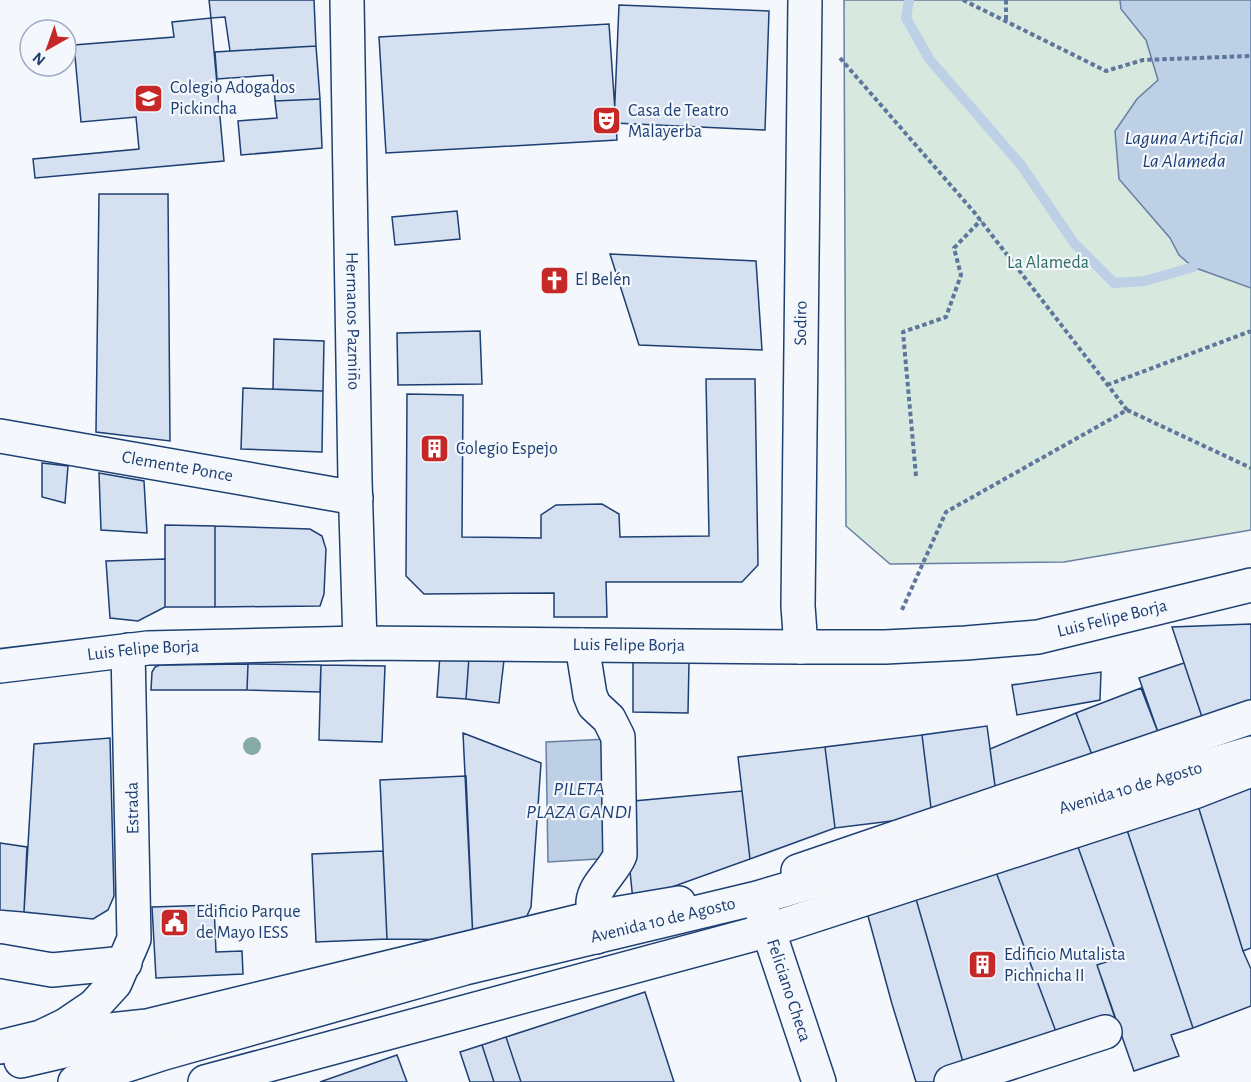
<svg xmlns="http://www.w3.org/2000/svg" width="1251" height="1082" font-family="'Alegreya Sans',sans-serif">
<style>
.green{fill:#d7e8df;stroke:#687fa3;stroke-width:1.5}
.water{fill:#bed0e5;stroke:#687fa3;stroke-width:1.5}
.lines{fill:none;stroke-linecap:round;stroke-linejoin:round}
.stream{stroke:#bed0e5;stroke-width:10}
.building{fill:#d5e0f0;stroke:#1d3f73;stroke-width:1.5}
.minor-casing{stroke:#1d3f73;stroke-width:36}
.major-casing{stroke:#1d3f73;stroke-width:36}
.path{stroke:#5e769c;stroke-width:4;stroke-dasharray:4.5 3;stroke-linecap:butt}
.minor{stroke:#f4f7fb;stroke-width:33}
.major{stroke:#f4f7fb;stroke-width:33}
.tree{fill:#86aba6}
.labels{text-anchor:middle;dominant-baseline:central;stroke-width:4.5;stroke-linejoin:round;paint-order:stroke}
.poi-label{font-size:18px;fill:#1d3f73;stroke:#f4f7fb;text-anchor:start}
.park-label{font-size:18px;fill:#2c6c60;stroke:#f4f7fb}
.street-label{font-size:18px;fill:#1d3f73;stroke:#f4f7fb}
.water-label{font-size:20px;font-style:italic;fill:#1d3f73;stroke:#f4f7fb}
</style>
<rect width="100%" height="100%" fill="#f4f7fb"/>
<path class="green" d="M844,0H1251V530L1064,562L890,564L846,526Z"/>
<path class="water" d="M1120,0H1251V288L1193,267L1179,255L1170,238L1119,179L1115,131L1137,99L1158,80L1146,40L1121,9Z
M608,739L614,858L548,862L546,742Z"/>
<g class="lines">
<path class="stream" d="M909,0L906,18L930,60L1021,165L1074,243L1114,283L1145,281L1193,267"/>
</g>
<path class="building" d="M209,0H314L316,46L230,51L225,17L211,18Z
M619,5L769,11L765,130L614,123Z
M211,18L224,161L35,178L33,159L139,149L136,117L81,122L74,45L174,37L172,22Z
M609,24L617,140L386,153L379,37Z
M316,46L320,99L275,101L273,75L217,79L215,52Z
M320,99L322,148L241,155L238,121L277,118L275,101Z
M99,194H168L170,441L96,432Z
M457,211L460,239L395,245L392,217Z
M610,254L756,261L762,350L639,345Z
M480,331L482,384L398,385L397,333Z
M274,339L324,341L323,391L273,389Z
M706,379H755L758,565L742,582H606L607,617H554V593L424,594L406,576L407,394L463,395L462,537L541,538V515L556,505L602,504L619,514L620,537L709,536Z
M243,388L323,391L322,452L241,449Z
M42,463L68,466L65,503L42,497Z
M99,473L144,481L147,533L101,530Z
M165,525L215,526V607H165Z
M215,526L310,529L322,536L326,549L324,594L320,606L215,607Z
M165,559V607L138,621L110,618L106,561Z
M1251,624V704L1203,720L1172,627Z
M440,655L469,657L466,699L437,697Z
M469,657L504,660L499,703L466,699Z
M633,660L689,661L688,713L633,712Z
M1184,663L1203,720L1159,735L1139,678Z
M248,664L321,665L320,692L247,690Z
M248,664L247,690H151L152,672L155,667L160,665Z
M321,665L385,666L382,742L319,740Z
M1101,672L1100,700L1017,715L1012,685Z
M1141,688L1159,735L1094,760L1076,713Z
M1076,713L1094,760L996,793L990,749Z
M987,726L996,793L932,816L922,735Z
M463,733L541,763L531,907L526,918L473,940Z
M922,735L932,816L835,828L825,747Z
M110,738L114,896L108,910L93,919L24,912L34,744Z
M825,747L835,828L750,859L738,757Z
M466,776L473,940L387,939L380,780Z
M1251,781V948L1243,951L1195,796Z
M742,791L750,859L633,901L623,802Z
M1195,796L1243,951L1251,969V1006L1193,1028L1124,821Z
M1124,821L1193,1028L1171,1035L1179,1056L1134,1071L1097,965L1118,958L1074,836Z
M1074,836L1118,958L1097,965L1115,1018L1058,1037L993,864Z
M0,843L27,847L24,912L0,910Z
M383,851L387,939L316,942L312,854Z
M993,864L1058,1037L965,1069L914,892Z
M914,892L965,1069L934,1082H916L892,1004L865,905Z
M214,905L216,952L242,951L243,974L156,978L152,907Z
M645,992L674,1082H521L506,1037Z
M506,1037L521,1082H494L482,1045Z
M482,1045L494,1082H470L460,1052Z
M397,1055L407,1082H320Z"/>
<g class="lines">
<defs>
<g id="minor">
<path id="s1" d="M347,0L355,480L360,643"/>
<path id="s2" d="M0,436L356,498"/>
<path d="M582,645L590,695L594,705L609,719L618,737L620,855C614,871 595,884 593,902C593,911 596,927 596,937"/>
<path id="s3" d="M801,647L798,606L805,0"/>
<path d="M798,871L1251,717"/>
<path id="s4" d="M761,908L819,1082"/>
<path d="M82,1033L147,1026L596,917L679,903"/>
<path d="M205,1082L769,930L1194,792L1251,770"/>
<path d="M951,1082L1105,1032"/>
</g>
<g id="major">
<path id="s5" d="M0,666L148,648L360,643L801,647H885L966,643L1038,637L1251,585"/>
<path d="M0,961L52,970L125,963"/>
<path d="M0,1047L41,1037L66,1025L94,1006L115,983L134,939L128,650"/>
<path d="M21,1061L107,1041L161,1052"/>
<path id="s6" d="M75,1082L164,1053L465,968L757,898L1251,753"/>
</g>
</defs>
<use href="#minor" class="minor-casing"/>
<use href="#major" class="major-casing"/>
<path class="path" d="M963,0L1106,71L1143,60L1251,56
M1006,0V22
M840,58L974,212L1127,410L946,512L901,612
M1107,385L1251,331
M1127,410L1251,468
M916,476L903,332L946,317L961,275L954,248L981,220"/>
<use href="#minor" class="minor"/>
<use href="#major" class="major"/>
</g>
<circle class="tree" cx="252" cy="746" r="9"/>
<defs>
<symbol id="university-square" viewBox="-11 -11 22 22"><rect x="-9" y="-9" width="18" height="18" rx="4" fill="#c62828" stroke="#f4f7fb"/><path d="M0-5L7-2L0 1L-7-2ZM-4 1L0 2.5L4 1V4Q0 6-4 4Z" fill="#fff"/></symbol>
<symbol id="theatre-square" viewBox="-11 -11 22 22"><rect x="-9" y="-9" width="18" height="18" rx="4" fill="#c62828" stroke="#f4f7fb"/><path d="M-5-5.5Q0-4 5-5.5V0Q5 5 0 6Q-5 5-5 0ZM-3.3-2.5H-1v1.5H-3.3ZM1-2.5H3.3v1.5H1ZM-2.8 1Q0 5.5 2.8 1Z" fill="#fff"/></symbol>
<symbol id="church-square" viewBox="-11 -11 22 22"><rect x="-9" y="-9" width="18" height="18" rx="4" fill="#c62828" stroke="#f4f7fb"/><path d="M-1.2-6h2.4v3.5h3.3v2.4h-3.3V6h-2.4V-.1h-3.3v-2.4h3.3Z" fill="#fff"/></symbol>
<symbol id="building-square" viewBox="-11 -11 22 22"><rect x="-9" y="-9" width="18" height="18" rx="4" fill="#c62828" stroke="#f4f7fb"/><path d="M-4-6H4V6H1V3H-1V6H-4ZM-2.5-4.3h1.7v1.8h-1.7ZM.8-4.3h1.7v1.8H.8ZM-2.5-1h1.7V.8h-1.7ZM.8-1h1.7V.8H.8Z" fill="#fff"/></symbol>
<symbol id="civic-square" viewBox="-11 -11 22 22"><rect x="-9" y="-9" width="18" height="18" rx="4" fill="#c62828" stroke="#f4f7fb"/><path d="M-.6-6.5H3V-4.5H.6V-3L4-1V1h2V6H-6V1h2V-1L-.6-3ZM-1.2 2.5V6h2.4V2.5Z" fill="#fff"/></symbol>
</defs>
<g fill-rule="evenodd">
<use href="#university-square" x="132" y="82" width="33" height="33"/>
<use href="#theatre-square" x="590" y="104" width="33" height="33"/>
<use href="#church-square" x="538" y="264" width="33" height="33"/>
<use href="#building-square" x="418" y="432" width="33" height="33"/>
<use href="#civic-square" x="158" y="906" width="33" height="33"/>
<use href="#building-square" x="966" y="948" width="33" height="33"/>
</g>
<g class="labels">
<g class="poi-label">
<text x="170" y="88">Colegio Adogados<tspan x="170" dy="21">Pickincha</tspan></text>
<text x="628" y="111">Casa de Teatro<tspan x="628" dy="21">Malayerba</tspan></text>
<text x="575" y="280">El Belén</text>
<text x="456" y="449">Colegio Espejo</text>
<text x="196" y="912">Edificio Parque<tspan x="196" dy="21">de Mayo IESS</tspan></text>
<text x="1004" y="955">Edificio Mutalista<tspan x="1004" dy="21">Pichnicha II</tspan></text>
</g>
<g class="park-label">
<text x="1048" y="263">La Alameda</text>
</g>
<g class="street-label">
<text stroke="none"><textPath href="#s1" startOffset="321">Hermanos Pazmiño</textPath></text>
<text stroke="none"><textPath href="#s3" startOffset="324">Sodiro</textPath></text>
<text stroke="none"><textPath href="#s2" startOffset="180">Clemente Ponce</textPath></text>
<text stroke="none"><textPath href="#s5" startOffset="1116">Luis Felipe Borja</textPath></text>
<text stroke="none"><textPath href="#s5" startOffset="630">Luis Felipe Borja</textPath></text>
<text stroke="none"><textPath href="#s5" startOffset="144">Luis Felipe Borja</textPath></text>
<text stroke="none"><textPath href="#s6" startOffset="1096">Avenida 10 de Agosto</textPath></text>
<text transform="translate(133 808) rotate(-91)">Estrada</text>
<text stroke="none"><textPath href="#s6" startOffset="610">Avenida 10 de Agosto</textPath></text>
<text stroke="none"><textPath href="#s4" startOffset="87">Feliciano Checa</textPath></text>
</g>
<g class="water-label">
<text x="1184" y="138">Laguna Artificial<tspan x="1184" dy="23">La Alameda</tspan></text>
<text x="579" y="789">PILETA<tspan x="579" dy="23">PLAZA GANDI</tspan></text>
</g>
</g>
<g transform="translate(48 48) rotate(220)"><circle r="28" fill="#f4f7fb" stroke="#9eadc5" stroke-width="1.5"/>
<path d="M0-4.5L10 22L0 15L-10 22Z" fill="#c62828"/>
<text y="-9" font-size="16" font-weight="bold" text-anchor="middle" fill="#1d3f73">N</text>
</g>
</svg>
